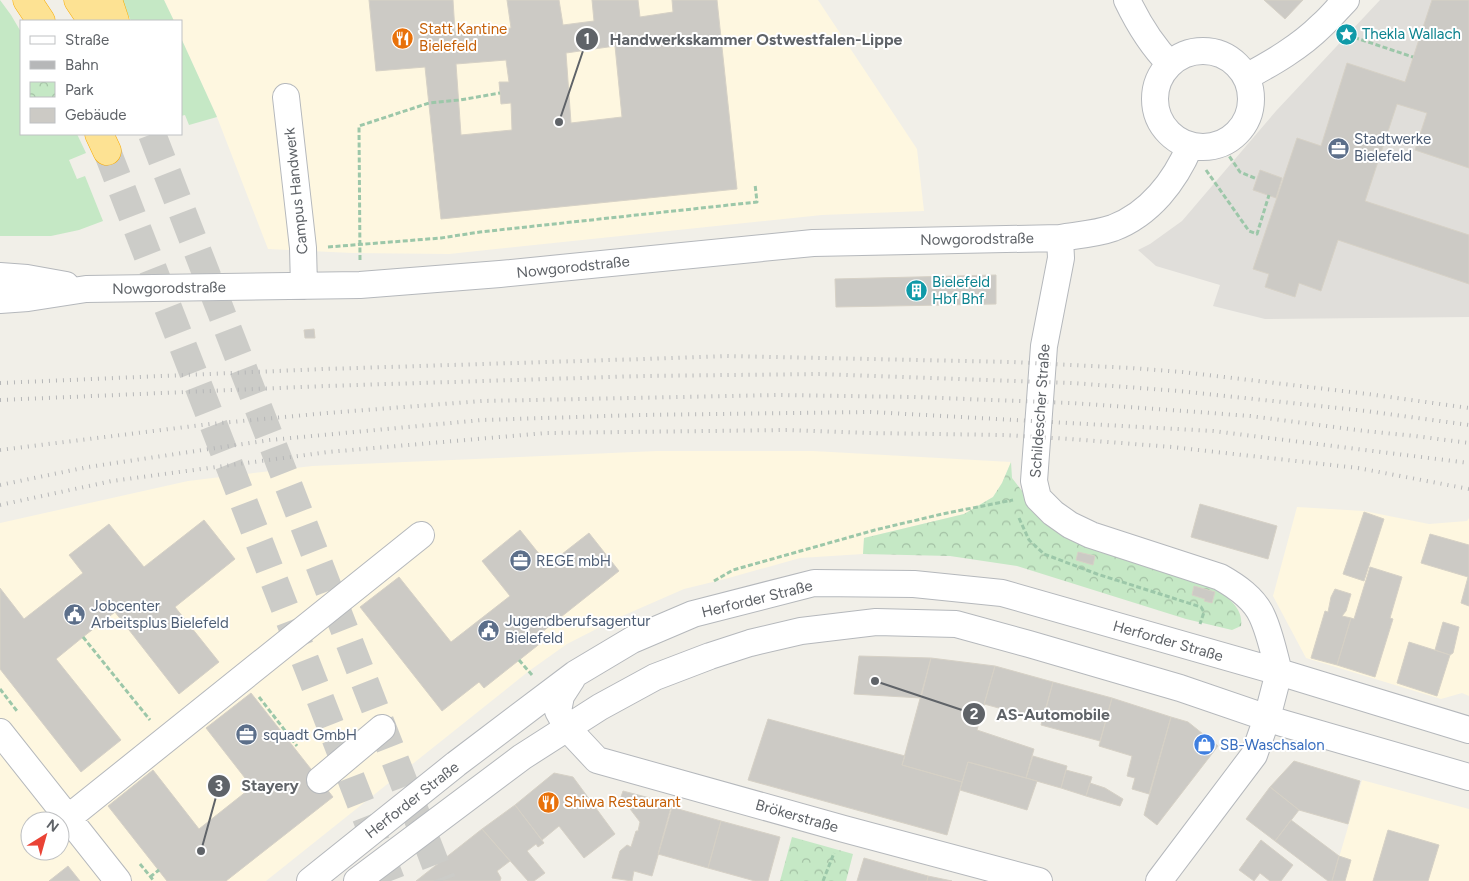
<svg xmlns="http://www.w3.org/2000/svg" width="1469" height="881" font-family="Figtree,sans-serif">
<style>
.commercial{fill:#fef7e0;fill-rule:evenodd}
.industrial{fill:#e0deda}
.grass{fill:#c5e8c5}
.park{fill:url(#park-crowns)}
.building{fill:#cccac5;stroke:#d6d1c6;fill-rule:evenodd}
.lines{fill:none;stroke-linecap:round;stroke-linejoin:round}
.highway-tunnel{stroke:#ccccc8;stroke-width:28;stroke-dasharray:28 14;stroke-linecap:butt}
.minor-casing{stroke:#b5b8bc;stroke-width:28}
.highway-casing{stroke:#f9ab00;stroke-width:29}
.path{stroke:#9cc7a9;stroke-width:3;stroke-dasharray:5 2.5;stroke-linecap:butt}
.minor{stroke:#fff;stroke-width:26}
.highway{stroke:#fde293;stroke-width:28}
.rail{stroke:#b6b7b8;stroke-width:4;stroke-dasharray:1 6;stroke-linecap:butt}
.labels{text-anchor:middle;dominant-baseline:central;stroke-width:4;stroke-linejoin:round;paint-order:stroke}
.food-label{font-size:15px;fill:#c56008;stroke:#fff;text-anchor:start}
.culture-label{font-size:15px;fill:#0d838f;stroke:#fff;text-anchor:start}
.service-label{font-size:15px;fill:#4e5e75;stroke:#fff;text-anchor:start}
.street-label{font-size:15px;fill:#5f6368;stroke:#fff}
.shop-label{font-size:15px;fill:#366cbe;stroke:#fff;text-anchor:start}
.leader{fill:none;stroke:#5f6368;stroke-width:2}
.callout-dot{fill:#5f6368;stroke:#fff;stroke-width:2}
.mark-label{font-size:15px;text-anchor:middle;font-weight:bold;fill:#fff}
.callout-label{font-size:16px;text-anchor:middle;font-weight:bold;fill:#5f6368;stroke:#fff;stroke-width:4;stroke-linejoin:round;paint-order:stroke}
</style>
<defs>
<pattern id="park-crowns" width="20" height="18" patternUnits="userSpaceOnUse" patternTransform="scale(1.25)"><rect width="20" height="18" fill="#c5e8c5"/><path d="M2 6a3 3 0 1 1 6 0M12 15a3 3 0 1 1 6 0" fill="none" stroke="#a3c0a4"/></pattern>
</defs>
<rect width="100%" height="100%" fill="#f1efe8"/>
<path class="commercial" d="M164,0H818L917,149L924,211L822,215L449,254L352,253L268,249L217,117L181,38V21H174Z
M657,451H813L1011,462L1002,483L993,497L964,514L864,538L863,554L800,558L725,579L684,589L620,617L567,644L529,671L266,881H0V523L188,481L312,466ZM30,821H60V851H30Z
M1297,507L1364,511L1429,524L1467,521L1469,518V696L1462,693L1441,699L1306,658L1273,596Z
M1362,780L1469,809V881H1332Z"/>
<path class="industrial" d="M1380,0H1469V317L1265,319L1213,306L1220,285L1156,266L1138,250L1150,244L1182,221L1276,111Z"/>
<path class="grass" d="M0,0L11,15L21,32V134H77L86,153L69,160L77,179L85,176L103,221L79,230L51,236H0Z
M121,0H164L174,21H131Z
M181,38L217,117L189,125L185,115L181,116Z"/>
<path class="park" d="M1011,462L1012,478L1026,496L1211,586C1225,595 1244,607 1241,626L1232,630L1186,619L1017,566L950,556L863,554L864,538L964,514L993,497L1002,483Z
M792,837L853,854L846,881H780Z"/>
<path class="building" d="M369,0H453L455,32L511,28L507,0H559L563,25L594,21L592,0H638L640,17L673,12L672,0H717L737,189L441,219L425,67L376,71ZM615,46L622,117L571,123L566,53ZM506,60L509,82H499L501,104L511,103L512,130L461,135L456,64Z
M1264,0H1303L1285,19Z
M1432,0H1469V168L1415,150L1427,113L1397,104L1365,201L1469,235V284L1338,240L1321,291L1299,283L1295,297L1265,287L1269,274L1253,269L1297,138L1321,146L1347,63L1405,82Z
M1260,170L1282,178L1276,198L1253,190Z
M996,275V304L836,307L835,279Z
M314,329L315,338H305L304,330Z
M1200,504L1277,526L1268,559L1191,537Z
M1364,512L1384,519L1364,581L1343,574Z
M204,520L235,559L175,607L219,662L179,694L115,612L83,637L56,659L121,740L81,772L0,669V588L24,619L83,573L69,555L109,524L144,567Z
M520,530L548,565L589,533L619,571L542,632L547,638L484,688L479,682L442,711L360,607L399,577L451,642L510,596L482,561Z
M1430,534L1469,545V606L1461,603L1468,577L1421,563Z
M1078,552L1095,556L1093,565L1076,560Z
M1370,567L1402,577L1390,618L1393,619L1375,677L1337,665L1351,618L1354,619Z
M1194,586L1215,592L1212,603L1204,601L1205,599L1192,595Z
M1335,589L1351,594L1346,611L1342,616L1351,618L1337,665L1311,658L1325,611L1328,612L1331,597Z
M1443,622L1459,627L1453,653L1450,655L1435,650Z
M1409,642L1450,655L1437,696L1397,683Z
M859,656L931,658L921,698L854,694Z
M931,658L995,666L977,730L1034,749L1026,778L968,762L962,782L902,765Z
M995,666L1053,682L1043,720L984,704Z
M1053,682L1112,698L1100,741L1041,725Z
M251,693L333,797L226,881H167L108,806L153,770L199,829L252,787L206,728Z
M1112,698L1171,717L1149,794L1132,789L1135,778L1127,776L1132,756L1099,746Z
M1171,717L1188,722L1218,746L1157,825L1144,815Z
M768,719L905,756L902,765L962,782L947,835L748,780Z
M1033,756L1067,766L1061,788L1026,778Z
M1294,761L1360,781L1348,824L1299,810L1270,787Z
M968,762L1037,781L1027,810L960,790Z
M1066,770L1092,777L1086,796L1061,788Z
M554,773L573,777L615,834L584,858L559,826L542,840L515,805Z
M1090,783L1105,788L1123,799L1120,806L1086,796Z
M1270,787L1299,810L1275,841L1246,819Z
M623,791L673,804L652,876L634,871L632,881L612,878L620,851L627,845L631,847L636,831H638L640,822L621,797Z
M515,805L544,843L538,847L536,844L527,851L545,873L534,881H528L482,829Z
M671,807L721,821L708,868L658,854Z
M1291,820L1339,856L1332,881H1328L1275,841Z
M721,821L780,837L768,881H755L708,868Z
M482,829L510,861L497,871L501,878L500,881H416Z
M1388,830L1439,845L1428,881H1373Z
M1261,840L1293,865L1281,881H1270L1260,873L1254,881L1239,870Z
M1339,856L1351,860L1345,881H1332Z
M864,858L928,876L927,881H857Z
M68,866L80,881H49Z
M928,876L952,881H927Z"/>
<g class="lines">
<path class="highway-tunnel" d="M152,134L442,881
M107,151L391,881"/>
<defs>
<path id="minor" d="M1127,0C1138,23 1152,46 1170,64
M1155 99a48 48 0 1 1 96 0a48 48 0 1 1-96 0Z
M1246,77C1272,63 1300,47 1322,25C1331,17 1338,8 1346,0
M286,97L303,248L304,286
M1060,238L1061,258L1044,346L1034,481L1038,498L1053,513L1070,525L1091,535L1220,577C1236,586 1254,598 1262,616C1270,633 1274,654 1279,672
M0,276L27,278L66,285
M0,300L28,298L86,289L360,285L500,274L813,243L1060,238C1077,235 1096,234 1113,228C1150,214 1175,181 1190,146
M572,679L561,696L558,711L568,729L597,760L844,829L1039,881
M0,732L118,881
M320,780L382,728
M68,818L421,535
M310,881L456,764L575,674L632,640L693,614L814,583L914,584L1002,593L1279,672L1469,730
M357,881L522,757L600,707L655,677L710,656L750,643L801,631L876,622L956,624L1029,644L1180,688L1282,723L1469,777
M1159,881L1254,755L1267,718L1279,672"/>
<path id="highway" d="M27,0L41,21
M78,0L92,21
M108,0L115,21
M99,134L107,151"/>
</defs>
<use href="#minor" class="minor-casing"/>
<use href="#highway" class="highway-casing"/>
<path class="path" d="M1347,35L1413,57
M1221,144L1240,172L1257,179
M1206,170L1249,231L1257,234L1269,195
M328,247L441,238L480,232L757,202L755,184
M360,260L359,126L429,103L460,100L500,93
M1019,518L1029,540L1044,554L1097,574L1201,607L1204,612L1200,624
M714,581L733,570L875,530L942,514L1013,500
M83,637L150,720
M519,660L532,675
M0,689L17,711
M259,697L297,746
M140,864L154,881
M150,877L159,870
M823,881L834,853"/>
<use href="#minor" class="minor"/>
<use href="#highway" class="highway"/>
<path class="rail" d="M0,383L324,369L643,359L726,356L822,358L1012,362L1131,368L1182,372L1368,394L1469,408
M0,400L325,386L642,376L820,374L1073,383L1179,391L1366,411L1469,425
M0,450L210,424L327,413L482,401L778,395L914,397L993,400L1071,403L1211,413L1250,416L1365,431L1415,436L1469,443
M0,485L88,467L270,440L482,420L638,415L871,412L1213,431L1469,463
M0,505L112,481L328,452L546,433L787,430L868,433L1004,435L1070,439L1172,447L1358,468L1469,489"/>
</g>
<defs>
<symbol id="sight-disc" viewBox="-11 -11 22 22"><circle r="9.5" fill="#0f9aa8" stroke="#fff"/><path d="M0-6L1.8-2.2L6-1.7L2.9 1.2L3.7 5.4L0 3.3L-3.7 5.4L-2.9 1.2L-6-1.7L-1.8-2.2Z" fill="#fff"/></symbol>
<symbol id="restaurant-disc" viewBox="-11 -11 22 22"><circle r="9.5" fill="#e8710a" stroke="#fff"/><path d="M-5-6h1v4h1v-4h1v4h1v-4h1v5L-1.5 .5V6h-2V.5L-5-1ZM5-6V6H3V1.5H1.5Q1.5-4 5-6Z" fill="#fff"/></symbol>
<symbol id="office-disc" viewBox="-11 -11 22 22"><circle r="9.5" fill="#5c6f8a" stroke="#fff"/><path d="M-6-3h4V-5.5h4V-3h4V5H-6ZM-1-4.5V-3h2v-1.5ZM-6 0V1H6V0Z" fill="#fff"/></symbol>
<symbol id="building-disc" viewBox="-11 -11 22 22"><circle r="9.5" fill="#0f9aa8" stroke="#fff"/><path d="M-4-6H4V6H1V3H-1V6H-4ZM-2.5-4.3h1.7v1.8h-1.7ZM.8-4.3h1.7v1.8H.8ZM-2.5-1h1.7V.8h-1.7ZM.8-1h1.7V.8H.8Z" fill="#fff"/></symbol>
<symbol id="civic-disc" viewBox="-11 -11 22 22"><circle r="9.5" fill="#5c6f8a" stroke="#fff"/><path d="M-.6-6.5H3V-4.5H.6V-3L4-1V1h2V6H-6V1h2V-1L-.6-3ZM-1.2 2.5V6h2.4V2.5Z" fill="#fff"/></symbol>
<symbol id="shop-disc" viewBox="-11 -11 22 22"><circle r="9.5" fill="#3f7fe0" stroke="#fff"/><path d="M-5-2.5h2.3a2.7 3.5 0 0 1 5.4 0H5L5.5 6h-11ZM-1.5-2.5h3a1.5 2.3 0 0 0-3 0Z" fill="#fff"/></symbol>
</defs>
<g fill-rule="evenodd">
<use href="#sight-disc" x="1334" y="22" width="25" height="25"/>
<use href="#restaurant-disc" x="390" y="26" width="25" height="25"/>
<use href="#office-disc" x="1326" y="136" width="25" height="25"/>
<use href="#building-disc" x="904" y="278" width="25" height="25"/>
<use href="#office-disc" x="508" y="548" width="25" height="25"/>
<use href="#civic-disc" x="62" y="602" width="25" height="25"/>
<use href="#civic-disc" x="476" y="618" width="25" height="25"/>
<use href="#office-disc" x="234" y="722" width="25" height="25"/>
<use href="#shop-disc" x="1192" y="732" width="25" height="25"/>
<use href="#restaurant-disc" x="536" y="790" width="25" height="25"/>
</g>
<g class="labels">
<g class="food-label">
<text x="419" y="29">Statt Kantine<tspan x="419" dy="17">Bielefeld</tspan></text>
<text x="564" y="802">Shiwa Restaurant</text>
</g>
<g class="culture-label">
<text x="1362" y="34">Thekla Wallach</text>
<text x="932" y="282">Bielefeld<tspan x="932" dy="17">Hbf Bhf</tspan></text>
</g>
<g class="service-label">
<text x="1354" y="139">Stadtwerke<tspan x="1354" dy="17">Bielefeld</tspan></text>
<text x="536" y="561">REGE mbH</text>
<text x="91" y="606">Jobcenter<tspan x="91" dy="17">Arbeitsplus Bielefeld</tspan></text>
<text x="505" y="621">Jugendberufsagentur<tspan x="505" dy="17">Bielefeld</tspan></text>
<text x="263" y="735">squadt GmbH</text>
</g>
<g class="street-label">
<text transform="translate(296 191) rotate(-96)">Campus Handwerk</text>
<text transform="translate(977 239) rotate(-1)">Nowgorodstraße</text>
<text transform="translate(573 267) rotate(-6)">Nowgorodstraße</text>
<text transform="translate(169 288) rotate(-1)">Nowgorodstraße</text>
<text transform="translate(1040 411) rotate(-86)">Schildescher Straße</text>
<text transform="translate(757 599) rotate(-14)">Herforder Straße</text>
<text transform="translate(1168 641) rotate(16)">Herforder Straße</text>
<text transform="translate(412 800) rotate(-38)">Herforder Straße</text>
<text transform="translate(797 816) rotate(16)">Brökerstraße</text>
</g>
<g class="shop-label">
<text x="1220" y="745">SB-Waschsalon</text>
</g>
</g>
<path class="leader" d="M559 122L587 39M875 681L974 714M201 851L219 786"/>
<g class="callout-dot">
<circle cx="559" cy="122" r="5"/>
<circle cx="875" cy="681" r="5"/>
<circle cx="201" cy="851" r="5"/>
<circle cx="587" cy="39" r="12"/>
<circle cx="974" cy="714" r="12"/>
<circle cx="219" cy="786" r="12"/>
</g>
<g class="mark-label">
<text x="587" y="44">1</text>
<text x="974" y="719">2</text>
<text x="219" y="791">3</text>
</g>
<g class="callout-label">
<text x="756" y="45">Handwerkskammer Ostwestfalen-Lippe</text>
<text x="1053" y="720">AS-Automobile</text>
<text x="270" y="791">Stayery</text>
</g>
<rect x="20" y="20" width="162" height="115" fill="#ffffff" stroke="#bfc1c3"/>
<rect x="30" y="36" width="25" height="8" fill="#ffffff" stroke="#bfc1c3"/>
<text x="65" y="45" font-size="15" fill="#5f6368">Straße</text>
<rect x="30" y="61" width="25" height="8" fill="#b6b7b8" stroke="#bfc1c3"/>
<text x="65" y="70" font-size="15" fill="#5f6368">Bahn</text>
<rect x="30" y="82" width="25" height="15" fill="url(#park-crowns)" stroke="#bfc1c3"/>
<text x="65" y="95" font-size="15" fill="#5f6368">Park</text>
<rect x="30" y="108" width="25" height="15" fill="#cccac5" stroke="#bfc1c3"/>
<text x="65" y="120" font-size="15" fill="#5f6368">Gebäude</text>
<g transform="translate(45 836) rotate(37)"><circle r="24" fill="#ffffff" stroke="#bfc1c3"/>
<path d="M0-4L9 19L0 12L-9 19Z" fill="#ea4335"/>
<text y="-8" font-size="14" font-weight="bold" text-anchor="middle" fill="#5f6368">N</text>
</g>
</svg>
